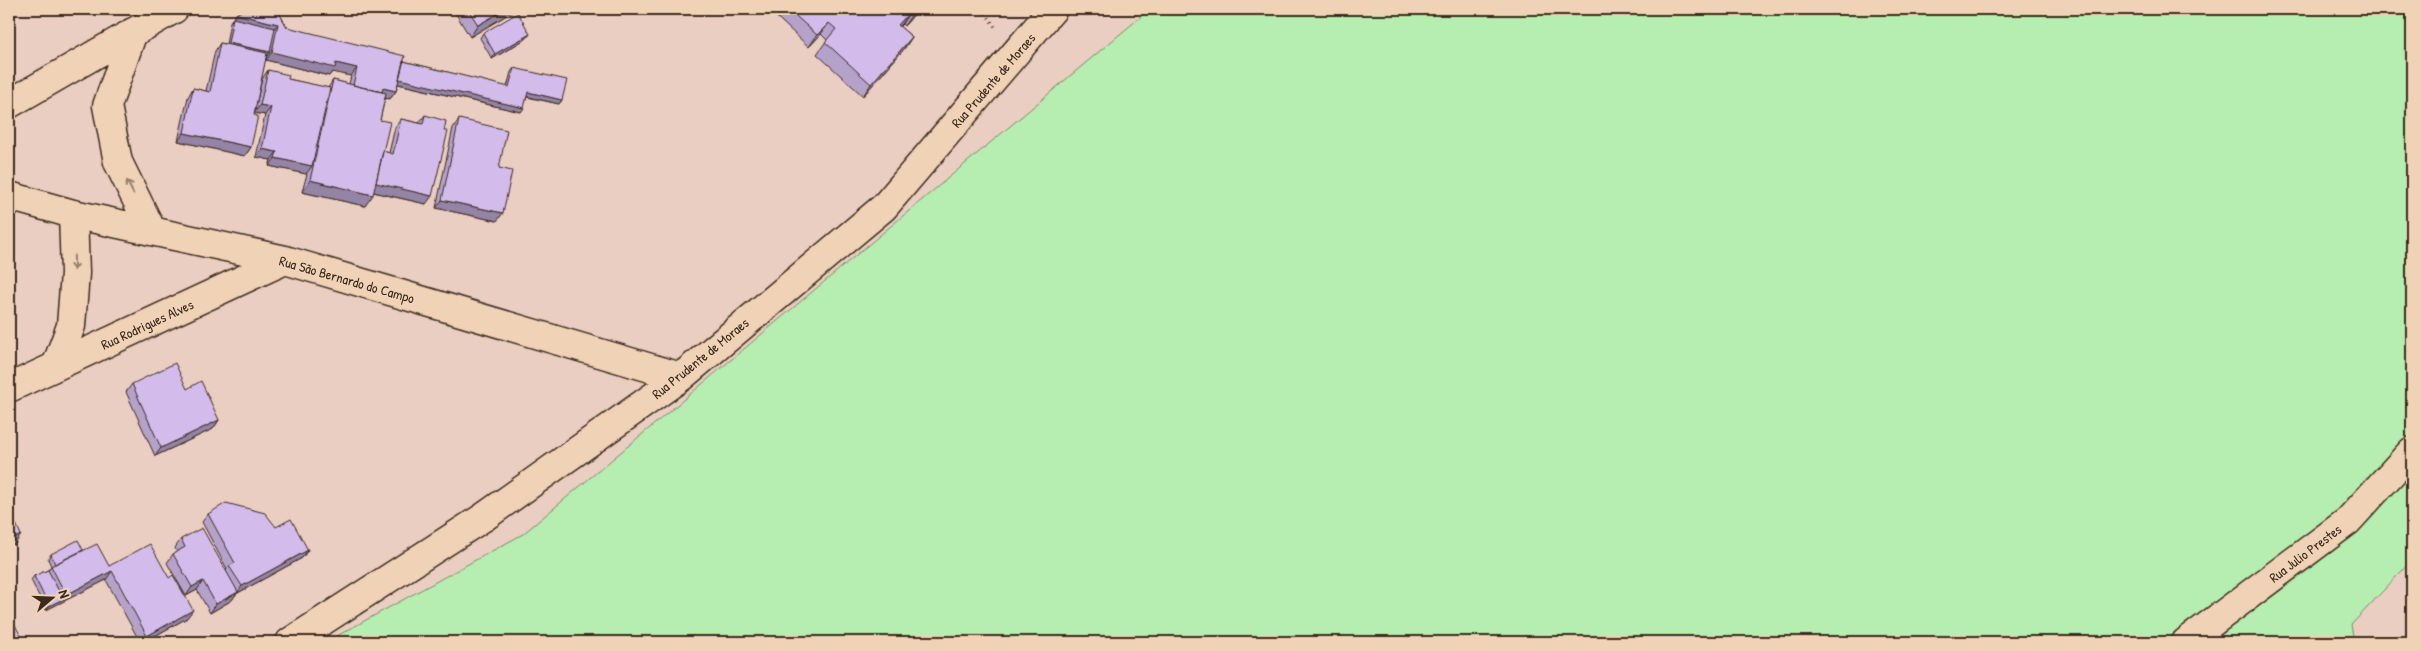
<svg xmlns="http://www.w3.org/2000/svg" width="2421" height="651" font-family="'Patrick Hand',sans-serif">
<style>
.green{fill:#b6edb0;stroke:#788c67}
.lines{fill:none;stroke-linecap:round;stroke-linejoin:round}
.street-casing{stroke:#3b2a1e;stroke-width:31}
.path{stroke:#3b2a1e;stroke-width:3;stroke-dasharray:1 4;stroke-linecap:butt}
.street{stroke:#f0d3b6;stroke-width:28}
.wall{fill:#b5a2cb;stroke:#3b2a1e}
.shaded-wall{fill:#9484a5;stroke:#3b2a1e}
.building{fill:#d3bcec;stroke:#3b2a1e}
.oneway{stroke:#967e6a}
.labels{text-anchor:middle;dominant-baseline:central;stroke-width:4;stroke-linejoin:round;paint-order:stroke}
.street-label{font-size:14px;fill:#3b2a1e;stroke:#f0d3b6}
</style>
<rect width="100%" height="100%" fill="#eacec1"/>
<filter id="ink" filterUnits="userSpaceOnUse"><feTurbulence type="fractalNoise" baseFrequency=".02" numOctaves="2"/><feDisplacementMap in="SourceGraphic" scale="10" xChannelSelector="R" yChannelSelector="G"/><feConvolveMatrix kernelMatrix="1 2 1 2 8 2 1 2 1" color-interpolation-filters="sRGB"/></filter>
<g filter="url(#ink)">
<path class="green" d="M1150,9H2412V560L2351,625L2354,642H326L523,534Z"/>
<g class="lines">
<defs>
<path id="street" d="M133,32L107,106L118,162L152,231
M9,104L174,9
M9,196L73,214L285,260L681,377
M56,366L71,326L75,273L73,214
M9,388L285,260
M290,642L484,517L681,377L884,207L1053,9
M2186,642L2348,521L2412,451"/>
</defs>
<use href="#street" class="street-casing"/>
<path class="path" d="M983,9L995,27"/>
<use href="#street" class="street"/>
</g>
<path class="wall" d="M453,9H517L470,37Z
M768,9H919L904,26L902,24L899,26L912,37L904,49L863,96L817,54L827,40L821,34L809,47Z
M279,13L287,27L403,61L507,87L511,72L514,68L562,100L559,104L527,97L521,112L398,84L396,91L390,99L385,98L380,120L383,151L389,153L395,127L401,119L419,123L425,115L426,204L373,192L365,206L302,192L307,174L269,166L271,160L256,157L265,115L254,113L262,79L268,70L288,79L328,88L333,80L349,84L351,76L332,72L329,76L266,60L267,55L266,56L254,115L251,147L245,156L178,141L188,97L193,88L206,91L215,51L220,43L226,44L230,22L236,14Z
M483,33L527,38L492,59L480,38Z
M459,119L497,221L436,208L453,128Z
M132,384L187,389L219,420L213,429L155,456L126,392Z
M208,514L276,527L308,550L302,558L236,594L232,600L210,613L197,590L186,596L167,563L173,554L177,552L175,548L181,539L226,571L227,569L202,522Z
M83,550L109,566L187,618L144,642H140L106,580L46,610L31,580L34,576L48,570L51,566L48,559L51,554Z"/>
<path class="shaded-wall" d="M278,9H286L271,17Z
M506,9H517L470,37L478,25Z
M917,9H919L904,26L912,14Z
M910,12L902,24L890,37L898,25Z
M236,14L278,24L272,32L233,18L230,22Z
M829,23L821,34L809,47L817,35Z
M530,34L527,38L492,59L495,54Z
M912,37L904,49L863,96L871,84Z
M228,43L270,52L267,56L225,48Z
M272,52L336,63L357,68L351,76L332,72L329,76L266,60Z
M397,78L524,108L521,112L394,83Z
M383,88L396,91L390,99L380,97Z
M528,92L562,100L559,104L525,96Z
M260,105L271,107L265,115L254,113Z
M184,133L251,147L245,156L178,141Z
M262,149L277,152L271,160L256,157Z
M275,158L312,166L306,174L269,166Z
M310,180L373,195L365,206L302,192Z
M375,182L432,196L426,204L369,191Z
M442,200L503,213L497,221L436,208Z
M219,420L213,429L155,456L161,448Z
M21,535L15,544L9,546V540Z
M308,550L302,558L236,594L232,600L210,613L216,604L238,592L242,586Z
M112,571L106,580L46,610L49,606L63,599L66,595Z
M203,581L197,590L186,596L192,587Z
M193,610L187,618L144,642H142L147,636Z"/>
<path class="building" d="M245,9H278H277L287,27L405,56L396,91L383,88L382,92L353,85L357,68L336,63L335,68L272,52L278,24L236,14Z
M468,9H506L478,25Z
M788,9H864L867,12L870,9H917L912,14L910,12L898,25L912,37L871,84L825,42L836,29L829,23L817,35Z
M518,13L530,34L495,54L483,33Z
M233,18L275,28L270,52L228,43Z
M220,43L267,53L254,115L258,116L251,147L184,133L193,88L210,92Z
M403,61L509,87L514,68L567,80L562,100L528,92L524,108L399,79Z
M268,70L289,75L288,79L330,88L312,166L275,158L277,152L262,149L271,107L260,105Z
M333,80L386,93L380,120L390,122L373,195L310,180Z
M425,115L446,121L444,131H448L432,196L376,183L383,151L393,154L401,119L423,124Z
M459,119L507,130L499,168L512,171L503,213L442,200Z
M175,363L187,389L201,381L219,420L161,448L132,384Z
M226,503L265,513L276,527L291,519L308,550L242,586L229,566L235,563L208,514Z
M9,508L21,535L9,540Z
M202,528L238,592L216,604L203,581L192,587L173,554L185,547L181,539Z
M78,540L83,550L55,564L51,554Z
M97,544L109,566L150,544L169,578L173,575L193,610L147,636L112,571L66,595L51,566Z
M48,570L63,599L49,606L34,576Z
M15,625L24,642H9V628Z"/>
<defs><path id="oneway-shaft" d="M-6 0H5M1.5-3L5.5 0L1.5 3" fill="none" stroke-width="1.6" stroke-linecap="round" stroke-linejoin="round" transform="scale(1.25)"/></defs>
<g class="oneway">
<use href="#oneway-shaft" transform="translate(130 187) rotate(-116)"/>
<use href="#oneway-shaft" transform="translate(74 263) rotate(89)"/>
</g>
</g>
<g class="labels">
<g class="street-label">
<text transform="translate(993 80) rotate(-49)">Rua Prudente de Moraes</text>
<text transform="translate(347 279) rotate(16)">Rua São Bernardo do Campo</text>
<text transform="translate(147 324) rotate(-25)">Rua Rodrigues Alves</text>
<text transform="translate(700 358) rotate(-39)">Rua Prudente de Moraes</text>
<text transform="translate(2305 553) rotate(-37)">Rua Julio Prestes</text>
</g>
</g>
<rect width="2421" height="651" fill="none" stroke="#f0d3b6" stroke-width="30"/>
<rect x="15" y="15" width="2391" height="621" fill="none" stroke="#3b2a1e" stroke-width="2" filter="url(#ink)"/>
<g transform="translate(52 598) rotate(71)" stroke="#f0d3b6" stroke-width="4" paint-order="stroke">
<path d="M0-4L9 19L0 12L-9 19Z" fill="#3b2a1e"/>
<text y="-8" font-size="14" font-weight="bold" text-anchor="middle" fill="#3b2a1e">N</text>
</g>
</svg>
